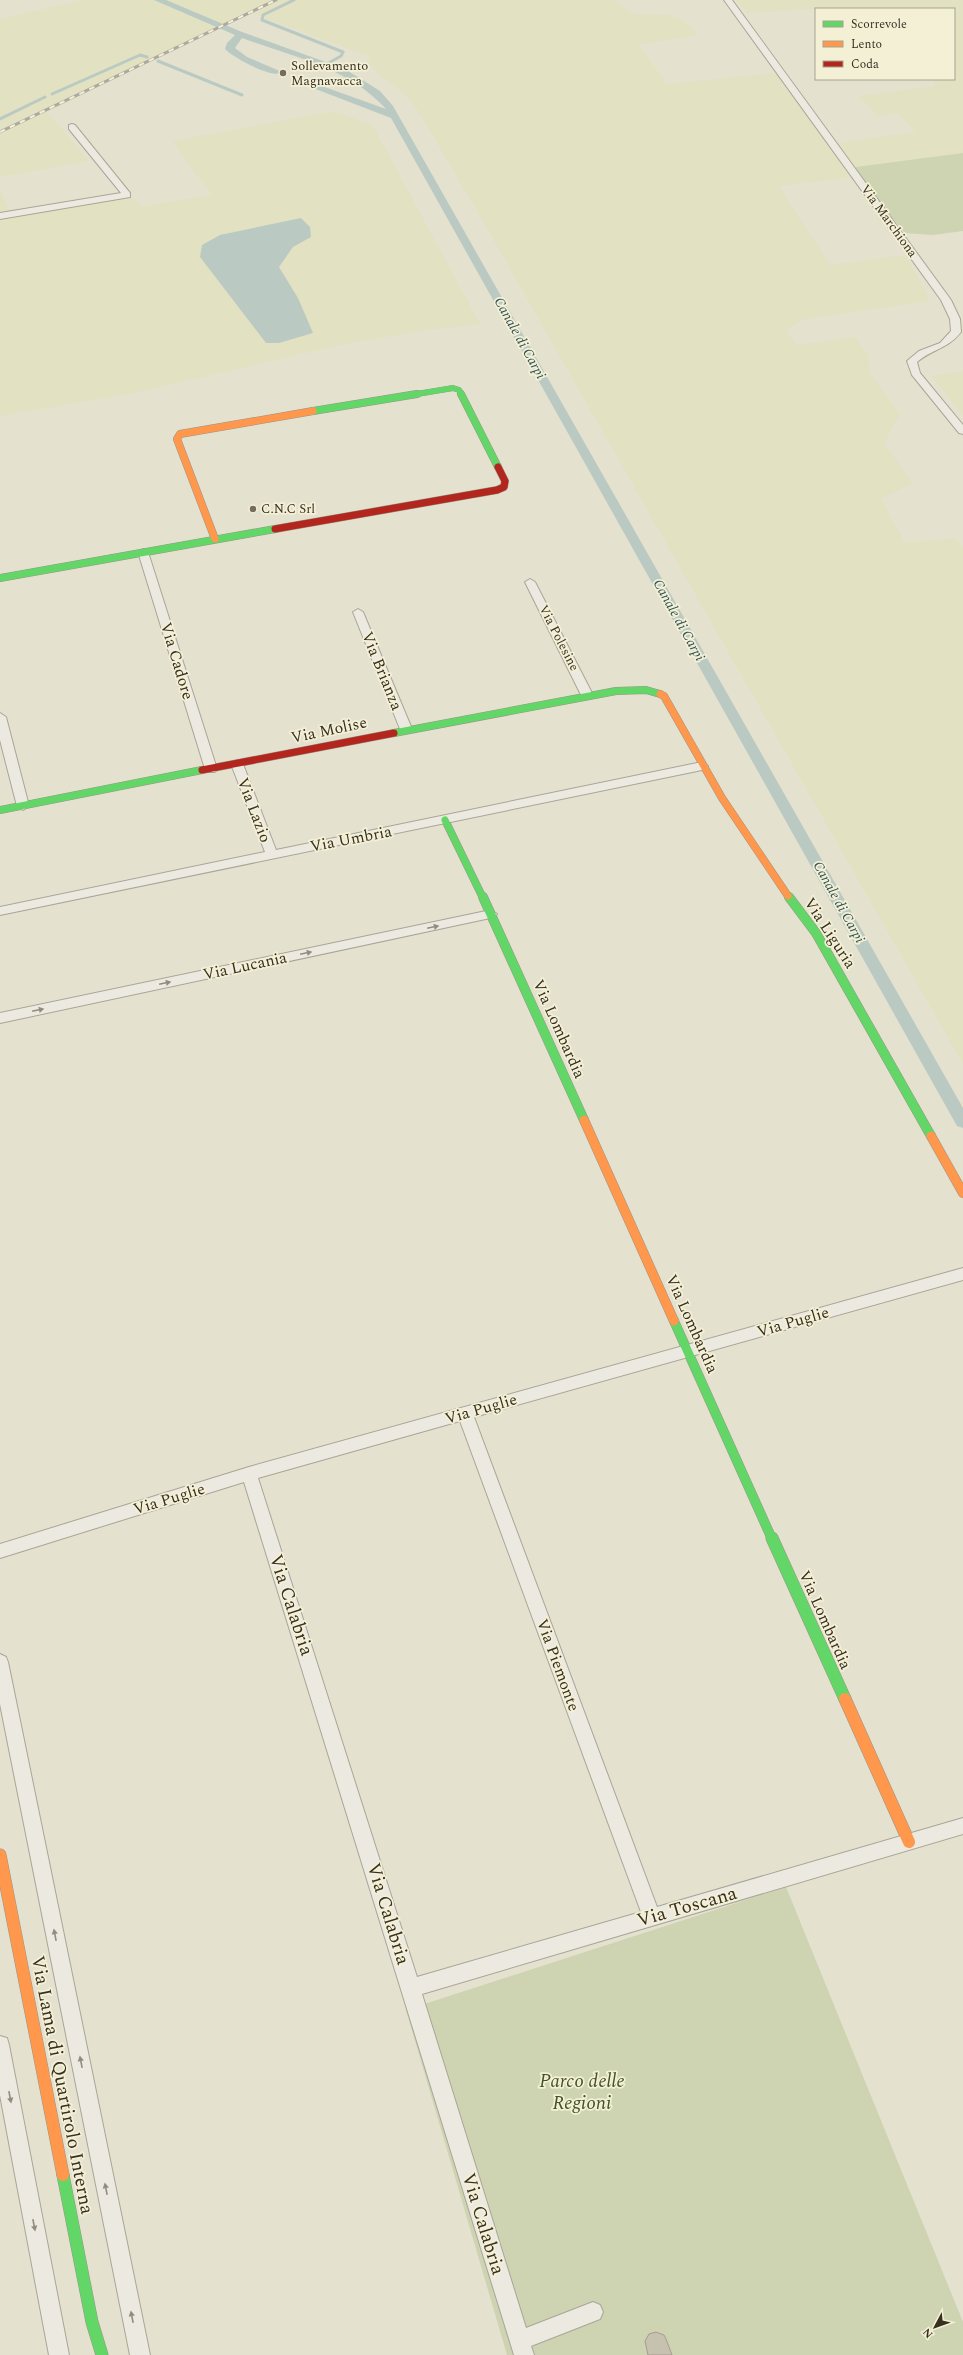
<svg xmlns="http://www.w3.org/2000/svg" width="963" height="2355" font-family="Spectral,serif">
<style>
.farmland{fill:#e2e1c1}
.green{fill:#ced4b2}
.water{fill:#bacac2}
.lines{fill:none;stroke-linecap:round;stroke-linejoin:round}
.stream{stroke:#bacac2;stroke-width:3}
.canal{fill:#bacac2;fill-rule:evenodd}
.building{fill:#c7c1b0;stroke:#a49d8e}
.street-casing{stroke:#a9a597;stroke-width:2}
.fast-far3-casing{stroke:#999588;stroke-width:6}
.fast-far2-casing{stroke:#999588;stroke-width:8}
.fast-far1-casing{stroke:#999588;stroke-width:10}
.fast-casing{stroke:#999588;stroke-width:13}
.slow-far2-casing{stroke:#999588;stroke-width:8}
.slow-far1-casing{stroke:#999588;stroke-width:10}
.slow-casing{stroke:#999588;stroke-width:13}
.jam-casing{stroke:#999588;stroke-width:8}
.street{fill:#eceae0;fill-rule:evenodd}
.fast-far3{stroke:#63d668;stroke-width:5.5}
.fast-far2{stroke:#63d668;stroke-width:7}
.fast-far1{stroke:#63d668;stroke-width:9}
.fast{stroke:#63d668;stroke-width:12}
.slow-far2{stroke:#ff974d;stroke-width:7}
.slow-far1{stroke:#ff974d;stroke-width:9}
.slow{stroke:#ff974d;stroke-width:12}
.jam{stroke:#b3261e;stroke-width:7}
.rail-casing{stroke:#acaaa0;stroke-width:3}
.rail{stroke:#f4f0d6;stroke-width:2;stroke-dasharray:5.5;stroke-linecap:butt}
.oneway{fill:#928c80}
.poi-dot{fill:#746d5d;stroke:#f4f0d6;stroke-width:1.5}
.labels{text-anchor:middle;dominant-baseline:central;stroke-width:3.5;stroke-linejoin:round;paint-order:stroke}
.far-poi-label{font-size:13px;fill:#372f20;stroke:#f4f0d6;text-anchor:start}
.far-street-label{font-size:13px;fill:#372f20;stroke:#f4f0d6}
.far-water-label{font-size:14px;font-style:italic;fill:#305256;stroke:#f4f0d6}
.street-label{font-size:16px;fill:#372f20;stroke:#f4f0d6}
.near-street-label{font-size:19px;fill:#372f20;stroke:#f4f0d6}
.near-park-label{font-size:19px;font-style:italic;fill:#415328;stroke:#f4f0d6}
</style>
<rect width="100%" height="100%" fill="#e4e1cf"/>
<path class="farmland" d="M83,0H614L627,11L642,15H669L681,19L699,35L639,45L667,84L775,73L829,144L916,132L897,113L878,116L859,96L937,86L931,79H954V9L824,8L748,13L735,0H963V153L856,167L847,178L779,186L830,265L906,255L930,301L805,319L786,330L796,345L855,337L868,355L870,373L900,414L884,443L913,483L881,499L905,543L955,538L963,546V1064L476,209L417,109L405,94L375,71L370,64L368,56L251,13L47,112L89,161L0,177V19Z
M335,111L373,126L480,324L426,330L341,345L129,394L0,416V190L10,212L127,192L142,207L213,194L198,177L173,141Z
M963,371V415L931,376Z"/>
<path class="green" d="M963,153V231L933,235L905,233L853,171L856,167Z
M786,1887L963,2322V2355H507L406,2010Z"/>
<path class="water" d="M301,218L310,227L311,237L293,247L279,267L298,298L313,333L279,343H266L200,257L202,245L220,235Z"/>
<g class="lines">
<path class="stream" d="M294,0L263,15L262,20L343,52L341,56L325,65
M158,61L242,95
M52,94L140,55L147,57
M0,119L45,97"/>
<path class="canal" d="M154,0H166L242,32L345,69L380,91L393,106L963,1108V1128L957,1126L391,118L300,83L308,81L386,109C348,67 293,57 242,38L235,48L247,57L282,72C274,80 232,57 225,49L227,43L235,35Z"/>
</g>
<path class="building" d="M656,2332L664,2335L666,2339L672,2355H648L645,2341L649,2334Z"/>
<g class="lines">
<defs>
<path id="street" d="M724,0H732L951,300L960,319L961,332C948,349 932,349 917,362L920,373L963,425V434L959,433L912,375L907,361L919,351L940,343L951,331L950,319L941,300Z
M72,124L75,125L130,193V197L0,219V213L121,193L69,129V125Z
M143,549L148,552L217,769L215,772H207L205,769L138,552Z
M530,579L535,582L593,695L591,698H583L581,695L525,582Z
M358,609L363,612L412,729L410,732H402L400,729L353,612Z
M0,713L6,717L29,806L23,810L17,806L0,740Z
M237,760L243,764L276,850L702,762L708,766L702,770L0,915V907L265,852L231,764Z
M491,910L497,914L495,917L0,1023V1013Z
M963,1268V1280L474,1417L657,1907L963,1818V1834L422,1994L526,2328L593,2302L600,2305L603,2312L600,2319L531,2346L534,2355H514L244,1482L0,1558V1544L249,1467ZM460,1421L641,1912L417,1977L258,1478Z
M0,1654L6,1657L8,1662L150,2355H130L0,1704Z
M0,2036L7,2038L9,2045L69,2355H49L0,2095Z"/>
<path id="fast-far3" d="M411,395L453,388L459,390L462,395"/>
<path id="fast-far2" d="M461,394L498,467
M313,411L417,394
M0,578L275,529
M394,733L616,691L646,690L660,694
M0,810L202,770
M445,820L483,898
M788,896L789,898"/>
<path id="fast-far1" d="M483,897L584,1120
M789,897L816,933L931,1136
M674,1321L772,1539"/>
<path id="fast" d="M772,1538L845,1699
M63,2175L92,2322L102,2355"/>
<path id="slow-far2" d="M215,539L177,439L180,434L313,411
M660,694L664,696L722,798L788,896"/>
<path id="slow-far1" d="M584,1120L674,1321
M931,1136L963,1193"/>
<path id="slow" d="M845,1699L909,1842
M0,1855L63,2175"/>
<path id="jam" d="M275,529L497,490L504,487L505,481L498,467
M202,770L394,733"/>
</defs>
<use href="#street" class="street-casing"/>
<use href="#fast-far3" class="fast-far3-casing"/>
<use href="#fast-far2" class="fast-far2-casing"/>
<use href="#fast-far1" class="fast-far1-casing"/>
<use href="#fast" class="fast-casing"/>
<use href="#slow-far2" class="slow-far2-casing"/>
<use href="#slow-far1" class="slow-far1-casing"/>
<use href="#slow" class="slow-casing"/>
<use href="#jam" class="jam-casing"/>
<use href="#street" class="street"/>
<use href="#fast-far3" class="fast-far3"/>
<use href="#fast-far2" class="fast-far2"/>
<use href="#fast-far1" class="fast-far1"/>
<use href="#fast" class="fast"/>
<use href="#slow-far2" class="slow-far2"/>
<use href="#slow-far1" class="slow-far1"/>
<use href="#slow" class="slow"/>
<use href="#jam" class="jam"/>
<defs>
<path id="rail" d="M0,132L276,0"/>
</defs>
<use href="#rail" class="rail-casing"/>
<use href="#rail" class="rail"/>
</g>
<defs><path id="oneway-solid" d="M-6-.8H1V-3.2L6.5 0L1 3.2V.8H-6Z"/></defs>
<g class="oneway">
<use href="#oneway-solid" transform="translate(433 927) rotate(-12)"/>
<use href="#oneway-solid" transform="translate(306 953) rotate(-12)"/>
<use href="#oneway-solid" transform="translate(165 983) rotate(-12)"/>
<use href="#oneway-solid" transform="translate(38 1010) rotate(-12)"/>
<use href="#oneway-solid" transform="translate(55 1935) rotate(-101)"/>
<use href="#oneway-solid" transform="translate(81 2062) rotate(-101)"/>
<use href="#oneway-solid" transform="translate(10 2097) rotate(79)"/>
<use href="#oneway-solid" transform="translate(106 2189) rotate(-101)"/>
<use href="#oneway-solid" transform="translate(34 2225) rotate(79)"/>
<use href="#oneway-solid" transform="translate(132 2317) rotate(-101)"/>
</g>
<g class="poi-dot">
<circle cx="283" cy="73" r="4"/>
<circle cx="253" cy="509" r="4"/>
</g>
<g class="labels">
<g class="far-poi-label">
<text x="291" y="66">Sollevamento<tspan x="291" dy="15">Magnavacca</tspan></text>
<text x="261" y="509">C.N.C Srl</text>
</g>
<g class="far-street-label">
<text transform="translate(889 221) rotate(54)">Via Marchiona</text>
<text transform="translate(559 638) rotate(63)">Via Polesine</text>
</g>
<g class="far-water-label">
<text transform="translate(520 338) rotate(61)">Canale di Carpi</text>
<text transform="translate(679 620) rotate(61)">Canale di Carpi</text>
<text transform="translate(839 902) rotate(61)">Canale di Carpi</text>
</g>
<g class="street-label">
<text transform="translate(177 661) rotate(73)">Via Cadore</text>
<text transform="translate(382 671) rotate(68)">Via Brianza</text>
<text transform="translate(329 730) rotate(-12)">Via Molise</text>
<text transform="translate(254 810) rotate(69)">Via Lazio</text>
<text transform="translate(351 839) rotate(-11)">Via Umbria</text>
<text transform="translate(830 933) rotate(57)">Via Liguria</text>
<text transform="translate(245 966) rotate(-12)">Via Lucania</text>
<text transform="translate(559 1029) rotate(66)">Via Lombardia</text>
<text transform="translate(793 1322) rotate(-16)">Via Puglie</text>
<text transform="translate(692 1324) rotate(66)">Via Lombardia</text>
<text transform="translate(481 1409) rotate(-16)">Via Puglie</text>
<text transform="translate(169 1499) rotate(-17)">Via Puglie</text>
<text transform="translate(825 1620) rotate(66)">Via Lombardia</text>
<text transform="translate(558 1665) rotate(70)">Via Piemonte</text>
</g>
<g class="near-street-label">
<text transform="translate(291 1605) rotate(72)">Via Calabria</text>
<text transform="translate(687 1907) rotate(-16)">Via Toscana</text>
<text transform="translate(388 1914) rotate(73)">Via Calabria</text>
<text transform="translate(62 2085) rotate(79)">Via Lama di Quartirolo Interna</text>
<text transform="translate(483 2224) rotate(73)">Via Calabria</text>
</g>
<g class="near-park-label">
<text x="582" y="2081">Parco delle<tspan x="582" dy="22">Regioni</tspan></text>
</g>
</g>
<rect x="815" y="8" width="140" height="72" fill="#f4f0d6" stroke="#a8a38d"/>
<rect x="823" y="21" width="20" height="6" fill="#63d668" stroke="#a8a38d"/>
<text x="851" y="28" font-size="12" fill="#372f20">Scorrevole</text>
<rect x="823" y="41" width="20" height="6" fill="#ff974d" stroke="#a8a38d"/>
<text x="851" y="48" font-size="12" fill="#372f20">Lento</text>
<rect x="823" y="61" width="20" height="6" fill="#b3261e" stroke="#a8a38d"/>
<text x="851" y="68" font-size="12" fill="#372f20">Coda</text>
<g transform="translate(935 2327) rotate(229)" stroke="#f4f0d6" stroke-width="3" paint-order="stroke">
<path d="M0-3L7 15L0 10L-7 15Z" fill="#372f20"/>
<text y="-6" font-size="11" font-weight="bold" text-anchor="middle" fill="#372f20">N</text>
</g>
</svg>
